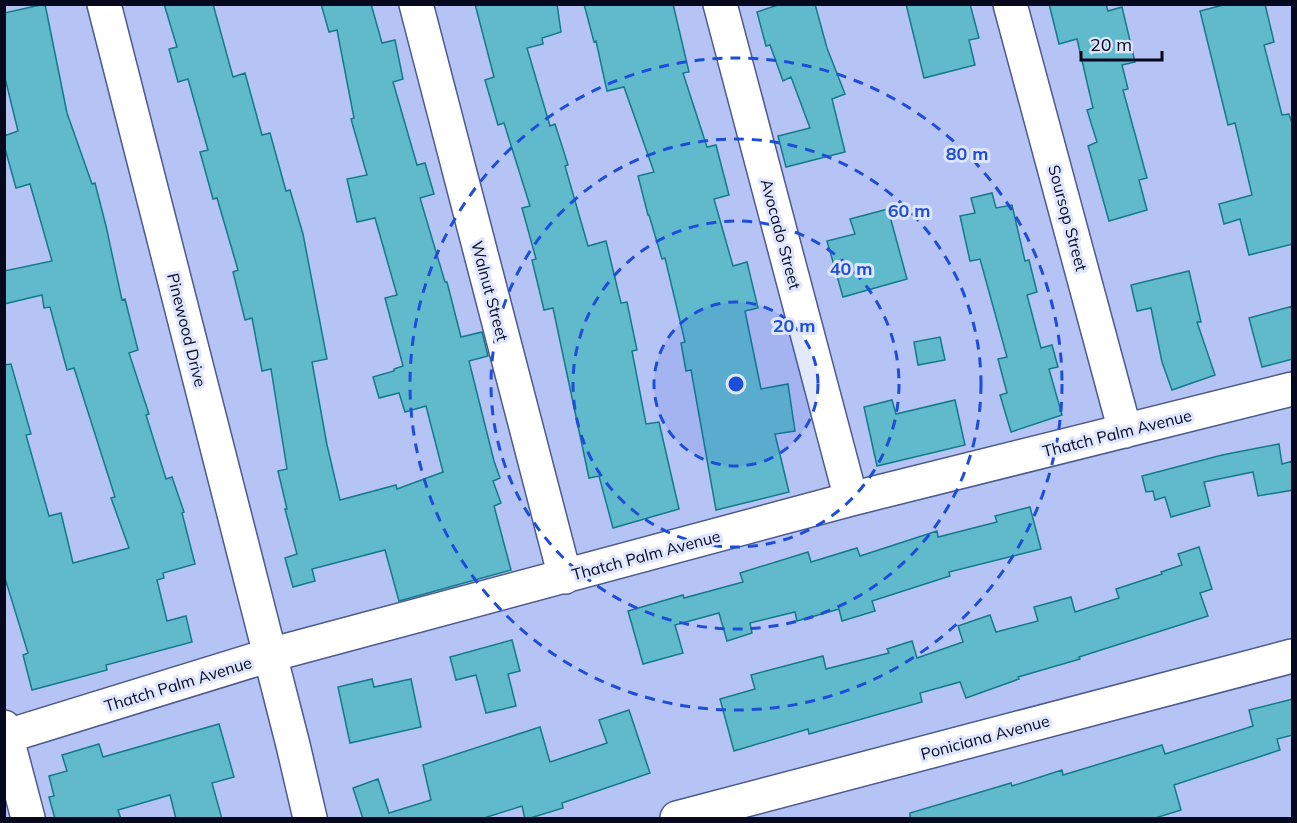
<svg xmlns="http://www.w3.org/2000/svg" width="1297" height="823" font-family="Mulish,sans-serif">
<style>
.building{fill:#61bacc;stroke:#137a8b;stroke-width:1.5}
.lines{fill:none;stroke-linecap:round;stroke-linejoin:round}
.minor-casing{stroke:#4d5a90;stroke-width:36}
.major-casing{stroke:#4d5a90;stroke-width:36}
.minor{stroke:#fff;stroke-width:33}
.major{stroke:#fff;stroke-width:33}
.ring{fill:none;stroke:#1d4ed8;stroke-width:3;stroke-dasharray:10 8}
.labels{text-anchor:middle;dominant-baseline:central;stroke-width:6;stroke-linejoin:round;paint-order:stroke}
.street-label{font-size:16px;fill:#06091e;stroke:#dee5ff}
.centre{fill:#1d4ed8;stroke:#dee5ff;stroke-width:3}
.ring-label{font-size:18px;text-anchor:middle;font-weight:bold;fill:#1d4ed8;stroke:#dee5ff;stroke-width:6;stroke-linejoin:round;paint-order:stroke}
</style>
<rect width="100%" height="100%" fill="#b6c3f5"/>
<path class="building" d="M45,4L67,113L92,184L95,183L106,226L122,300L125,299L138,350L129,353L149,414L146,415L166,479L172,477L184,512L182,513L195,564L163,573L164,578L157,580L167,621L186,616L192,642L106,665L107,670L32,690L23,655L28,653L4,575V365L11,364L31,434L26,435L49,516L61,513L73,563L129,548L111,498L115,497L74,368L67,370L50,307L44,308L42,295L4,304V271L52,261L30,184L16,188L4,145V136L18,131L4,74V13Z
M164,4H213L233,77L245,73L262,135L270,133L286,191L290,190L303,234L327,359L312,362L327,445L340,500L396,485L397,489L443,472L426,406L405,412L399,393L379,398L373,377L394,371V369L403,366L385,298L397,295L375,218L357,222L347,179L367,175L351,119L354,118L337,30L329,32L321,4H371L382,43L395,40L403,79L393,82L417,165L425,163L434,194L420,198L445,282H447L461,337L482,332L488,356L469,361L494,461L500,478L493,481L501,503L494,506L511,570L399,601L385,550L312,569L315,581L293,587L285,558L297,554L285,509H287L278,471L287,469L271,369L262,371L252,318L245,320L233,272L238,270L217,198L213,199L200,152L208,150L188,79L178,82L169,49L177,47Z
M475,4H557L561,32L542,38L543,44L527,48L550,126L555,124L568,165L565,166L588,246L606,241L621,303L627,302L637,350L632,351L646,424L659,422L679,509L613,528L599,476L589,478L553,308L544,310L532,260L536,259L522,208L530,206L504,123L498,125L485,80L494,77Z
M584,4H673L689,72L683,73L707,147L716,145L729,195L714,199L733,266L747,262L758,308L745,311L761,389L788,384L795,431L775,434L789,492L716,510L691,370L686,371L681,343L685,342L665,258L662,259L649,215H648L638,176L654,172L624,87L607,91L596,41L594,42Z
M781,4H815L827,48L845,94L832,99L845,152L786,167L778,136L810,128L791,77L783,81L770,45L766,46L757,12Z
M906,4H970L979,38L969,40L975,65L924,78Z
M1049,4H1106L1108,11L1122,7L1135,62L1122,65L1128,89L1123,90L1147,178L1139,180L1147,210L1109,221L1088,146L1097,142L1087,110L1093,108L1077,39L1059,44Z
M1227,4H1265L1274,42L1264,45L1282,115L1289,114L1293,126V244L1249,255L1240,219L1224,224L1219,204L1252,195L1235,123L1228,125L1200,11Z
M992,193L996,208L1012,205L1025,261L1029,260L1037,292L1027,295L1041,348L1052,345L1058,367L1049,369L1062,415L1011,432L1000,395L1007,393L998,359L1007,357L980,259L970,261L960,216L975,213L971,198Z
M888,209L907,279L843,297L827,241L855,234L850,219Z
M1189,271L1201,322H1197L1215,375L1172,390L1162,362L1151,308L1137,311L1131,285Z
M1293,306V359L1262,367L1249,318Z
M940,337L945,360L918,365L914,342Z
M892,400L896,414L955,400L965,445L877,466L864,407Z
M1279,444L1282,464L1293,461V490L1258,496L1253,472L1204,482L1210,506L1171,517L1165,497L1155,500L1153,491L1146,492L1142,476L1222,455Z
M1030,507L1041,549L949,572L950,576L872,601L875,611L842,621L839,609L797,621L795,612L750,623L752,633L727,641L719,613L675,625L683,653L643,664L628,611L683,595L684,598L743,582L740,573L808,552L811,562L857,548L860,556L937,531L938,537L997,522L995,516Z
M1199,547L1212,589L1200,593L1208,616L1079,657L1080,659L1018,677L1019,679L966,698L960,682L920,693L922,702L809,734L808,729L734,751L720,699L755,689L751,675L823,656L826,669L889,653L887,649L912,641L917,658L963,642L958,626L990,615L996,632L1038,621L1034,607L1071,597L1075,612L1119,598L1116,589L1162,574L1161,572L1182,565L1178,554Z
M512,640L520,671L508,674L516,706L486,713L476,675L456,680L450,657Z
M372,679L374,687L411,679L421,727L350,743L338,687Z
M1293,699V735L1277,739L1280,750L1174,785L1181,810L1152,819H910V813L1011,783L1012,786L1062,770L1063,775L1162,745L1165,754L1253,726L1249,710Z
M629,710L650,773L562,803L563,808L527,819H525L522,806L481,819H363L353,788L378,779L389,813L431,800L423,765L540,727L550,762L607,743L599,720Z
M219,724L234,777L212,783L222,819H176L170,795L118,810L121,819H55L49,797L54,796L49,776L67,771L62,755L99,744L103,757Z"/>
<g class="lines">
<defs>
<path id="minor" d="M416,4L565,577
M720,4L851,499
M1010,4L1125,431
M4,727L28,818
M4,737L270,655L851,499L1292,389
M677,818L1292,656"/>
<path id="major" d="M104,4L293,745L310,818"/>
</defs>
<use href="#minor" class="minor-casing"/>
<use href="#major" class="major-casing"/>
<use href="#minor" class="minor"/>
<use href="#major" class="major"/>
</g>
<circle cx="736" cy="384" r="82" fill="#1d4ed8" fill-opacity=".12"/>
<g class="ring">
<circle cx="736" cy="384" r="82"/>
<circle cx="736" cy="384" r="163"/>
<circle cx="736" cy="384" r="245"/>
<circle cx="736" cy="384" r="326"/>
</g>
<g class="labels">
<g class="street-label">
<text transform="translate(1068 218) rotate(75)">Soursop Street</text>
<text transform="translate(781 234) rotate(75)">Avocado Street</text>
<text transform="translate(490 291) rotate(75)">Walnut Street</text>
<text transform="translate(187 330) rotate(76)">Pinewood Drive</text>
<text transform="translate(1117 433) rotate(-14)">Thatch Palm Avenue</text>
<text transform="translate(646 555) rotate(-15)">Thatch Palm Avenue</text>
<text transform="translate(178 684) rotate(-17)">Thatch Palm Avenue</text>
<text transform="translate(985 737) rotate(-15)">Poniciana Avenue</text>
</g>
</g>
<circle cx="736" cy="384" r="9" class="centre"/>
<g class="ring-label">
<text x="967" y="160">80 m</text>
<text x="909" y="217">60 m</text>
<text x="851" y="275">40 m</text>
<text x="794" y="332">20 m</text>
</g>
<rect width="1297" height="823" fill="none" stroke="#06091e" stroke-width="12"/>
<path d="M1081 51v9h81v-9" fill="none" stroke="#06091e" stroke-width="3"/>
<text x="1090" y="51" font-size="18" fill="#06091e" stroke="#dee5ff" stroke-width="4.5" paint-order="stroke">20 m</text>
</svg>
